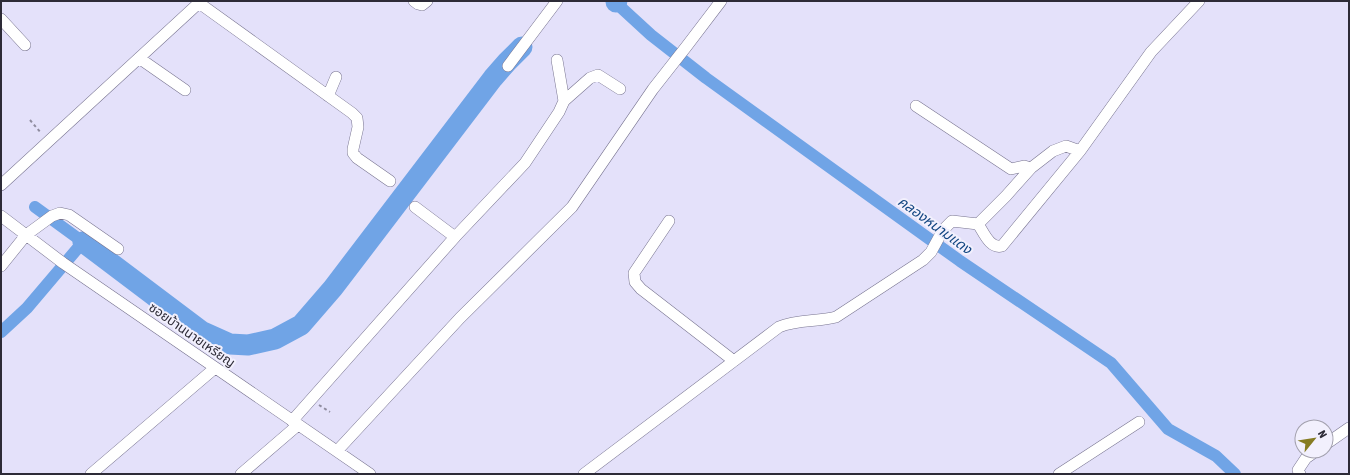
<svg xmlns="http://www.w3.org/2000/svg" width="1350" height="475" font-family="'Asap Condensed','Noto Sans Thai',sans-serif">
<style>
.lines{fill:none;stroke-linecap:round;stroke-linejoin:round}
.canal{stroke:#70a4e6;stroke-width:12}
.river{stroke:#70a4e6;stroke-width:21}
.minor-casing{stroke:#787490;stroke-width:12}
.path{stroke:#8f8c9f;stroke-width:2;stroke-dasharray:3 3;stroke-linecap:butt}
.minor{stroke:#fff;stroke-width:11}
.labels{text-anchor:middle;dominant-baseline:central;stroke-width:4;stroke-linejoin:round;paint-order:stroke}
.street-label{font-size:13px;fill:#2d2b37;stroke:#f2f0fd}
.water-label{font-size:14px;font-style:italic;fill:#114581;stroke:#f2f0fd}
</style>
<rect width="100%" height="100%" fill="#e4e1fa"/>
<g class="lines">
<path class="canal" d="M614,1L651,35L706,78L960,261L1111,363L1168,429L1216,456L1235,474
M1,332L27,308L83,242L35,207"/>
<path class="river" d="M616,2L617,1
M83,242L201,331L230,344L248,345L275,339L301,325L333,288L493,78L507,62L522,47"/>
<defs>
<path id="minor" d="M414,1L418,4L422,5L427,1
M199,3L352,113L357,118L358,127L353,149V153L357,158L390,181
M1,19L25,45
M139,58L185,90
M508,66L557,1
M328,96L336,77
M564,101L590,78L598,75L620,89
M916,106L1011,169L1024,166L1031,168
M1,185L201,1
M415,207L455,237
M1,216L63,263L370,474
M669,221L634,273L635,282L641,289L734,361
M978,224C984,233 990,249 1002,246L1080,151L1151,52L1199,1
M1,266L26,235L52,216L60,213L69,215L118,249
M292,421L455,237L525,163L559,112L564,101L557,60
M1326,444L1349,428
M337,451L460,318L572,207L653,89L686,47L721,1
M91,474L215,368
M241,474L298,425
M584,474L779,327C797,319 818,322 836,317L923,260L931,252L943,230L952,221L978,224L1006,196L1031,168L1053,151L1066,146L1080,151
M1059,474L1139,422
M1300,474L1298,470L1306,458L1316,451"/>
</defs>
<use href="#minor" class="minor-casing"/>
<path class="path" d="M30,120L41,133
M319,405L330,412"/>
<use href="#minor" class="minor"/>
</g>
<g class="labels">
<g class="street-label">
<text transform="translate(192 335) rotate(35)">ซอยบ้านนายเหรียญ</text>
</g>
<g class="water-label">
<text transform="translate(935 225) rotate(36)">คลองหนามแดง</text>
</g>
</g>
<rect width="1350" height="475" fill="none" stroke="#2d2b37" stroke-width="4"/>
<g transform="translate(1314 439) rotate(60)"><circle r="19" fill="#f2f0fd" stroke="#a3a1ae"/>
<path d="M0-3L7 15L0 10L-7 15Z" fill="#867c22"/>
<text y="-6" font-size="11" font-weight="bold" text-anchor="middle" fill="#2d2b37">N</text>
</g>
</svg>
